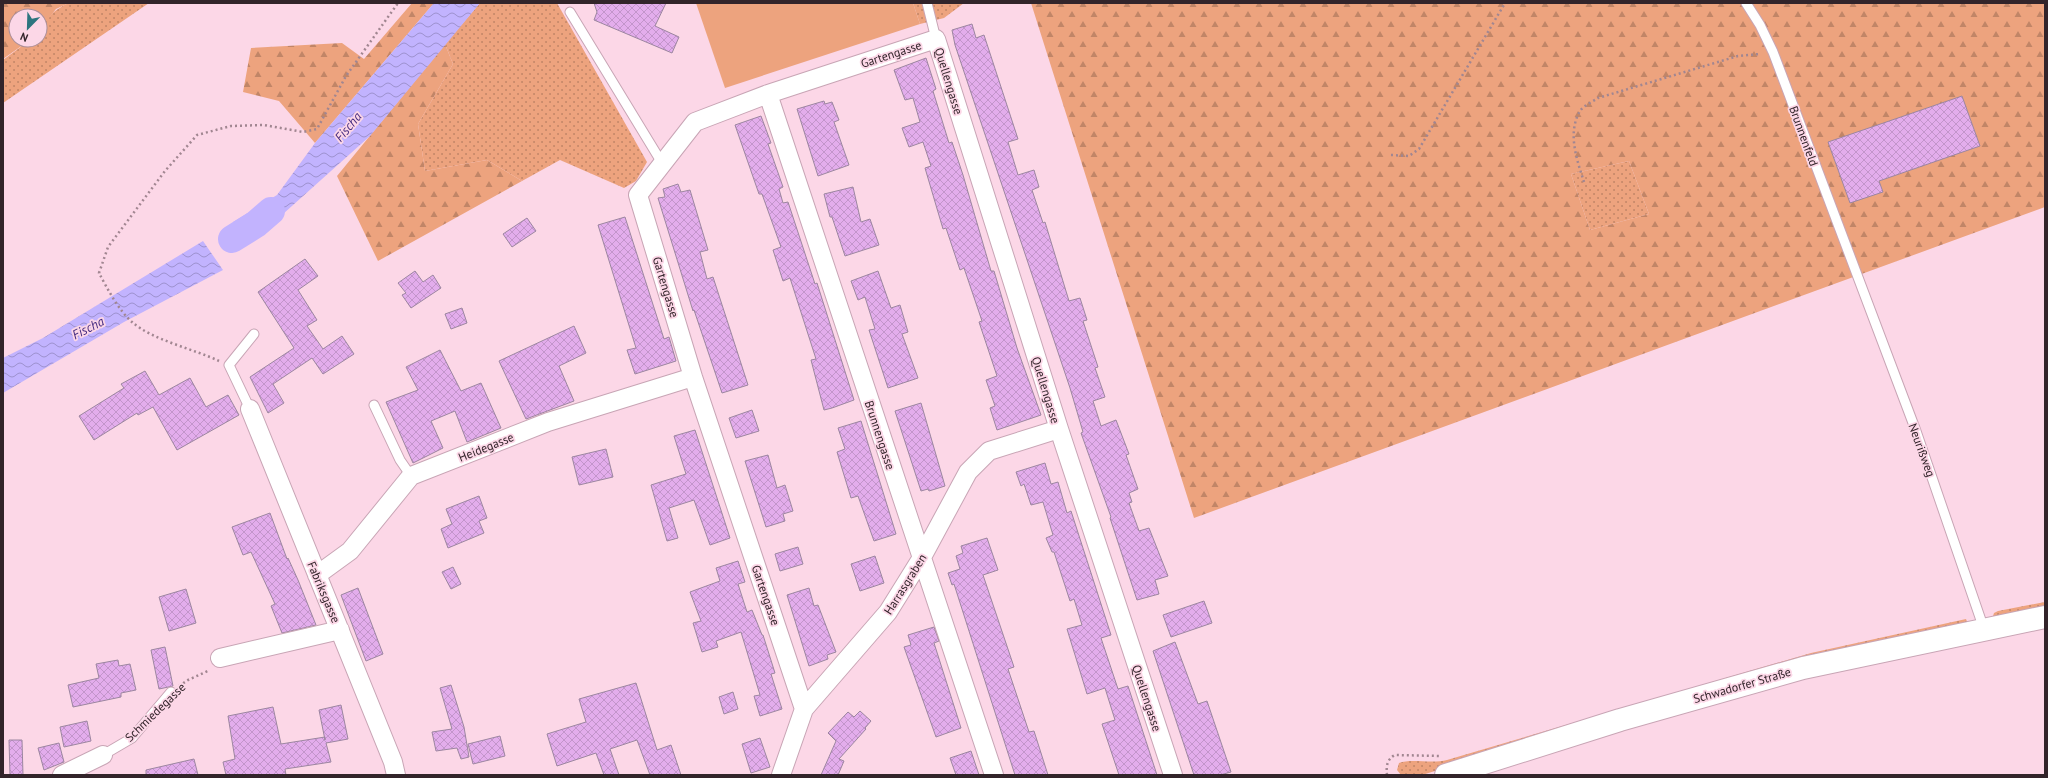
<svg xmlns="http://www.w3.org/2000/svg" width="2048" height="778" font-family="'PT Sans',sans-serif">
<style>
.grass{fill:url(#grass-dots)}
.forest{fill:url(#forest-firs);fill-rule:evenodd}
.pitch{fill:#eda37e}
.water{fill:url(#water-waves)}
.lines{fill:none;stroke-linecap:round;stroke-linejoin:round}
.river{stroke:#c2b3fe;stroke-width:28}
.building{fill:url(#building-cross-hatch);stroke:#9c86a0}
.lane-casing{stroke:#c8a5b5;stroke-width:11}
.street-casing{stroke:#c8a5b5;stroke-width:20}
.secondary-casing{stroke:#c8a5b5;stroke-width:24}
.path{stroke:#a18691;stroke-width:2.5;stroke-dasharray:2 3;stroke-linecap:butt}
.lane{stroke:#fff;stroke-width:9}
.street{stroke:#fff;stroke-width:18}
.secondary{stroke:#fff;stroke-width:22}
.labels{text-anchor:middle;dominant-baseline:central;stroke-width:3.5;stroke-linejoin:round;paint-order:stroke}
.street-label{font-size:12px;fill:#32242a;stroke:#fcd7e7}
.water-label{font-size:13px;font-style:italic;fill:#462c80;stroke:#fcd7e7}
</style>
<defs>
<pattern id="grass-dots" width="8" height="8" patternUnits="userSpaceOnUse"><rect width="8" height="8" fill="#eda37e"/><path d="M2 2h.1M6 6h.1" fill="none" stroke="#c18567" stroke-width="1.8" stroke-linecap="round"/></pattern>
<pattern id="forest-firs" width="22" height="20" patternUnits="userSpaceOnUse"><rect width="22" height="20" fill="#eda37e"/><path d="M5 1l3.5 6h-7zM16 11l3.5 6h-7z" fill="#c18567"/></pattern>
<pattern id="water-waves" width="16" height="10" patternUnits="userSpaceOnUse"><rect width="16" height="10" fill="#c2b3fe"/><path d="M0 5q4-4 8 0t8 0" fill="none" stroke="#9e91ce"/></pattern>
<pattern id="building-cross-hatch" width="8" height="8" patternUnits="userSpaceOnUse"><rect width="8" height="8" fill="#e3adec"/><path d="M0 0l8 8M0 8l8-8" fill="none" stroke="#c395cb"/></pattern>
</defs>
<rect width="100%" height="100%" fill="#fcd7e7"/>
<path class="grass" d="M69,3H149L3,103V60L30,40H40C40,22 53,10 69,3Z
M480,3H557L647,162L636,181L624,188L560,160L522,181L487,160L425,171L418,124L453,64L445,44Z
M913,3H964L944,18L920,24Z
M1629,161L1649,214L1590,230L1571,174Z
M2045,602V610L1995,618L1993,616L1994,613L1998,611Z
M1966,619L1968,624L1568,730L1422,775H1401L1397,770L1399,763C1411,758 1431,764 1447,760L1811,653Z"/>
<path class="forest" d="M3,3H69L56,9L40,29V16H16V40H30L3,59Z
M412,3H434L315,143L279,101L243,92L251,48L342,43L364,59Z
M1031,3H2045V207L1194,518ZM1629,161L1649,214L1590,230L1571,174Z
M445,44L453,64L418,124L425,171L487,160L522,181L378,261L337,176Z"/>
<path class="pitch" d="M696,3H913L920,24L725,88Z"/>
<path class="water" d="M434,3H480L370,136L273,223L243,237L233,222L277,195L315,143Z
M203,241L223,270L124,322L3,393V358L43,338Z"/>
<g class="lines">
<path class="river" d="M232,239L256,224L271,211"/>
</g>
<path class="building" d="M594,3H666L655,26L679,37L672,53L594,20L597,12Z
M972,24L976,38L984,35L1018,139L1008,142L1018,175L1034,170L1039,187L1032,190L1043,223L1045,222L1069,301L1080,298L1087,320L1083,321L1098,367L1095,368L1105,397L1093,401L1101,426L1116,420L1129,454L1126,455L1138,489L1129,493L1132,502L1129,503L1139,531L1149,528L1168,576L1155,580L1159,594L1137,600L1110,518L1111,517L1081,433L1083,432L1070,388L955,45L952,30Z
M926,58L936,89L933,91L949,143L952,142L963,175L991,271H994L1017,348L1041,415L997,430L990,408L995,406L986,380L997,376L979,322L982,321L964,268L960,270L946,228L943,229L925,168L931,166L923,142L909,147L902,128L920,122L913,98L905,100L894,70Z
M1962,96L1980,146L1879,181L1883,192L1850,203L1828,142Z
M824,101L825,104L832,102L839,120L834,122L849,165L818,176L797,109Z
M761,116L771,143L768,144L783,187L779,189L783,203L788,202L815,284L817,283L854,400L832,408L824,410L811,360L816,359L790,278L783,281L773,250L781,247L762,194H759L735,125Z
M678,184L681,192L690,190L708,250L700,252L707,279L713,277L748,385L722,393L694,310L693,311L658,198L665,197L663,189Z
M853,187L861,222L870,219L879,245L845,256L832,217H830L824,194Z
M625,217L664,339L669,337L676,361L635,374L627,350L636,348L598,225Z
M527,218L536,231L512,247L503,234Z
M305,259L318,276L298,290L317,320L307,326L323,349L342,336L354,354L323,374L312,358L273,384L284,403L268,413L250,377L294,348L258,292Z
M415,271L423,282L433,275L441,288L411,308L402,295L406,293L398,283Z
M878,271L891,308L900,305L908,332L902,334L918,378L888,388L869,330L875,329L865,297L858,300L851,281Z
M462,308L467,323L451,329L445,314Z
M574,326L586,353L559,366L574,401L526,419L499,361Z
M440,350L461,391L481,383L501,428L467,442L455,411L431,421L443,448L413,463L386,402L418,390L406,367Z
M145,371L159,395L190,378L206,407L228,395L239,415L177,450L153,407L138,415L137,413L94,440L79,416L124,388L121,384Z
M921,403L945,486L929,491L928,489L921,491L895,411Z
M752,410L759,431L736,438L729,418Z
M861,421L896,534L874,541L858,496L851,498L837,452L845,449L838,428Z
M695,430L730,538L710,545L694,500L669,508L678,538L667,541L651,485L686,474L674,436Z
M606,449L613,477L579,485L572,457Z
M768,455L777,488L785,485L793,511L783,514L785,521L766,527L745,461Z
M1045,463L1051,484L1058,482L1067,513L1071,511L1111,635L1101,638L1118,689L1128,686L1157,775H1119L1102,724L1115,720L1105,688L1087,694L1067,629L1082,625L1074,599L1070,601L1054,552H1052L1046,538L1053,535L1043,502L1031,505L1024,484L1021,486L1016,472Z
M479,496L487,518L479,521L484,533L448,548L441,529L452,524L446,509Z
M270,513L287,559L288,558L298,580L316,625L282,633L271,606L275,604L251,552L243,555L232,527Z
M987,538L998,570L983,575L1014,667L1008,669L1029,732L1034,731L1048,775H1015L954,584L952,585L948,573L960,569L956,556L963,553L961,546Z
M798,547L803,564L780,571L775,554Z
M875,556L884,583L860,591L851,564Z
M738,561L745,582L738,584L747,612L752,610L762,635H763L775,673L771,674L782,709L760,716L754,696L760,695L741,632L716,641L718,647L702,652L693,623L701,621L690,592L720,581L716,568Z
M453,567L461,584L451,589L442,572Z
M358,588L383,654L366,661L341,595Z
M809,588L814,606L818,605L836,652L827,655L828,659L809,666L787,595Z
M186,589L196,623L169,631L159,597Z
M1204,601L1212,623L1171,637L1163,615Z
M934,627L939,641L934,643L961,728L936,737L904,647L911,645L908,635Z
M1175,642L1198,704L1207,701L1231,772L1220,775H1194L1153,651Z
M165,647L173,686L159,689L151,650Z
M118,660L119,666L130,664L136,690L121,693V697L73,707L68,685L99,678L96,664Z
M636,683L657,750L671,745L681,775H650L637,740L610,749L619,775H604L596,753L557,766L547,734L586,722L579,699Z
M451,685L464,727L469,757L461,759L457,748L436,751L432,732L452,729L440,688Z
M733,692L738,709L724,714L719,697Z
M341,705L348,739L326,743L331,762L285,769L286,775H226L223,762L235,759L228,716L273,707L281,744L325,737V740L319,710Z
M860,711L871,721L865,728L866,729L839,759L844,761L838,775H821L836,741L828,733L848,712L854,717Z
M87,721L91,741L64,747L60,727Z
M500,736L505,756L473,764L468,744Z
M760,738L770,767L751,773L742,744Z
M9,740H22L23,775H10Z
M59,743L64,762L44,770L38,748Z
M971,751L979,775H956L950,758Z
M194,759L198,775H146V770Z"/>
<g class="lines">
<defs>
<path id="lane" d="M927,3L936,39
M1746,3L1760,25L1773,52L1916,431L1984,629
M570,12L662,163
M374,405L400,460L411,476
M250,409L229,365L254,334
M103,755L132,738L171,692"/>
<path id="street" d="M768,94L994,775
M250,409L393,762L396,775
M317,575L350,551L411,476L548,422L693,377
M220,658L340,630
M804,709L693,377L638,195L695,122L768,94L936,39L1059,429L1173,775
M62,775L103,755
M781,775L804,709L888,612L921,559L968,472L989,451L1059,429"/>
<path id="secondary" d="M1446,775L1620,720L1803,668L2045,617"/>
</defs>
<use href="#lane" class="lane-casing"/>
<use href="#street" class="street-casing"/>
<use href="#secondary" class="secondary-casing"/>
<path class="path" d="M1391,155L1409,156L1419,149L1505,3
M1584,182C1577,160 1567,133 1580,111C1583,106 1592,102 1598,98L1738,56L1760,54
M219,361C194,349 152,340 132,322C119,311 107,288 99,273L108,247L165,171L197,135L231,126L264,125L303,132L317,129L346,76L398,3
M179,686L188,680L210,670
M1387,775C1386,766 1387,759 1395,755L1440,756"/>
<use href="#lane" class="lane"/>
<use href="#street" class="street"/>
<use href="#secondary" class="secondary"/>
</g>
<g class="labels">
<g class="street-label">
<text transform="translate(891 54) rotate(-18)">Gartengasse</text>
<text transform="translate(949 81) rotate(73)">Quellengasse</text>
<text transform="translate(1804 136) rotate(70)">Brunnenfeld</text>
<text transform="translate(666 287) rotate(73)">Gartengasse</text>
<text transform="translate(1046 390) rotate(73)">Quellengasse</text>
<text transform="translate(880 435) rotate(72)">Brunnengasse</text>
<text transform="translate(486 447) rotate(-22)">Heidegasse</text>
<text transform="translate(1922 450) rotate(70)">Neurißweg</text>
<text transform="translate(905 584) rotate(-58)">Harrasgraben</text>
<text transform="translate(324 592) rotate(67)">Fabriksgasse</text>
<text transform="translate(766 595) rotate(71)">Gartengasse</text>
<text transform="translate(1742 685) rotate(-16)">Schwadorfer Straße</text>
<text transform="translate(1147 698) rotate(72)">Quellengasse</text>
<text transform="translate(155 712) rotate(-44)">Schmiedegasse</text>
</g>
<g class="water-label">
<text transform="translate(348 127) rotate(-50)">Fischa</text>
<text transform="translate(88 328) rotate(-27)">Fischa</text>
</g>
</g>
<rect width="2048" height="778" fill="none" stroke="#32242a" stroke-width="8"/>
<g transform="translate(28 28) rotate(203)"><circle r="19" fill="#fcd7e7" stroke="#ab8f9b"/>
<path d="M0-3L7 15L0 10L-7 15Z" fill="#2d757f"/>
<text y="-6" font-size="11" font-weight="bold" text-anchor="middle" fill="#32242a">N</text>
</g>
</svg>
